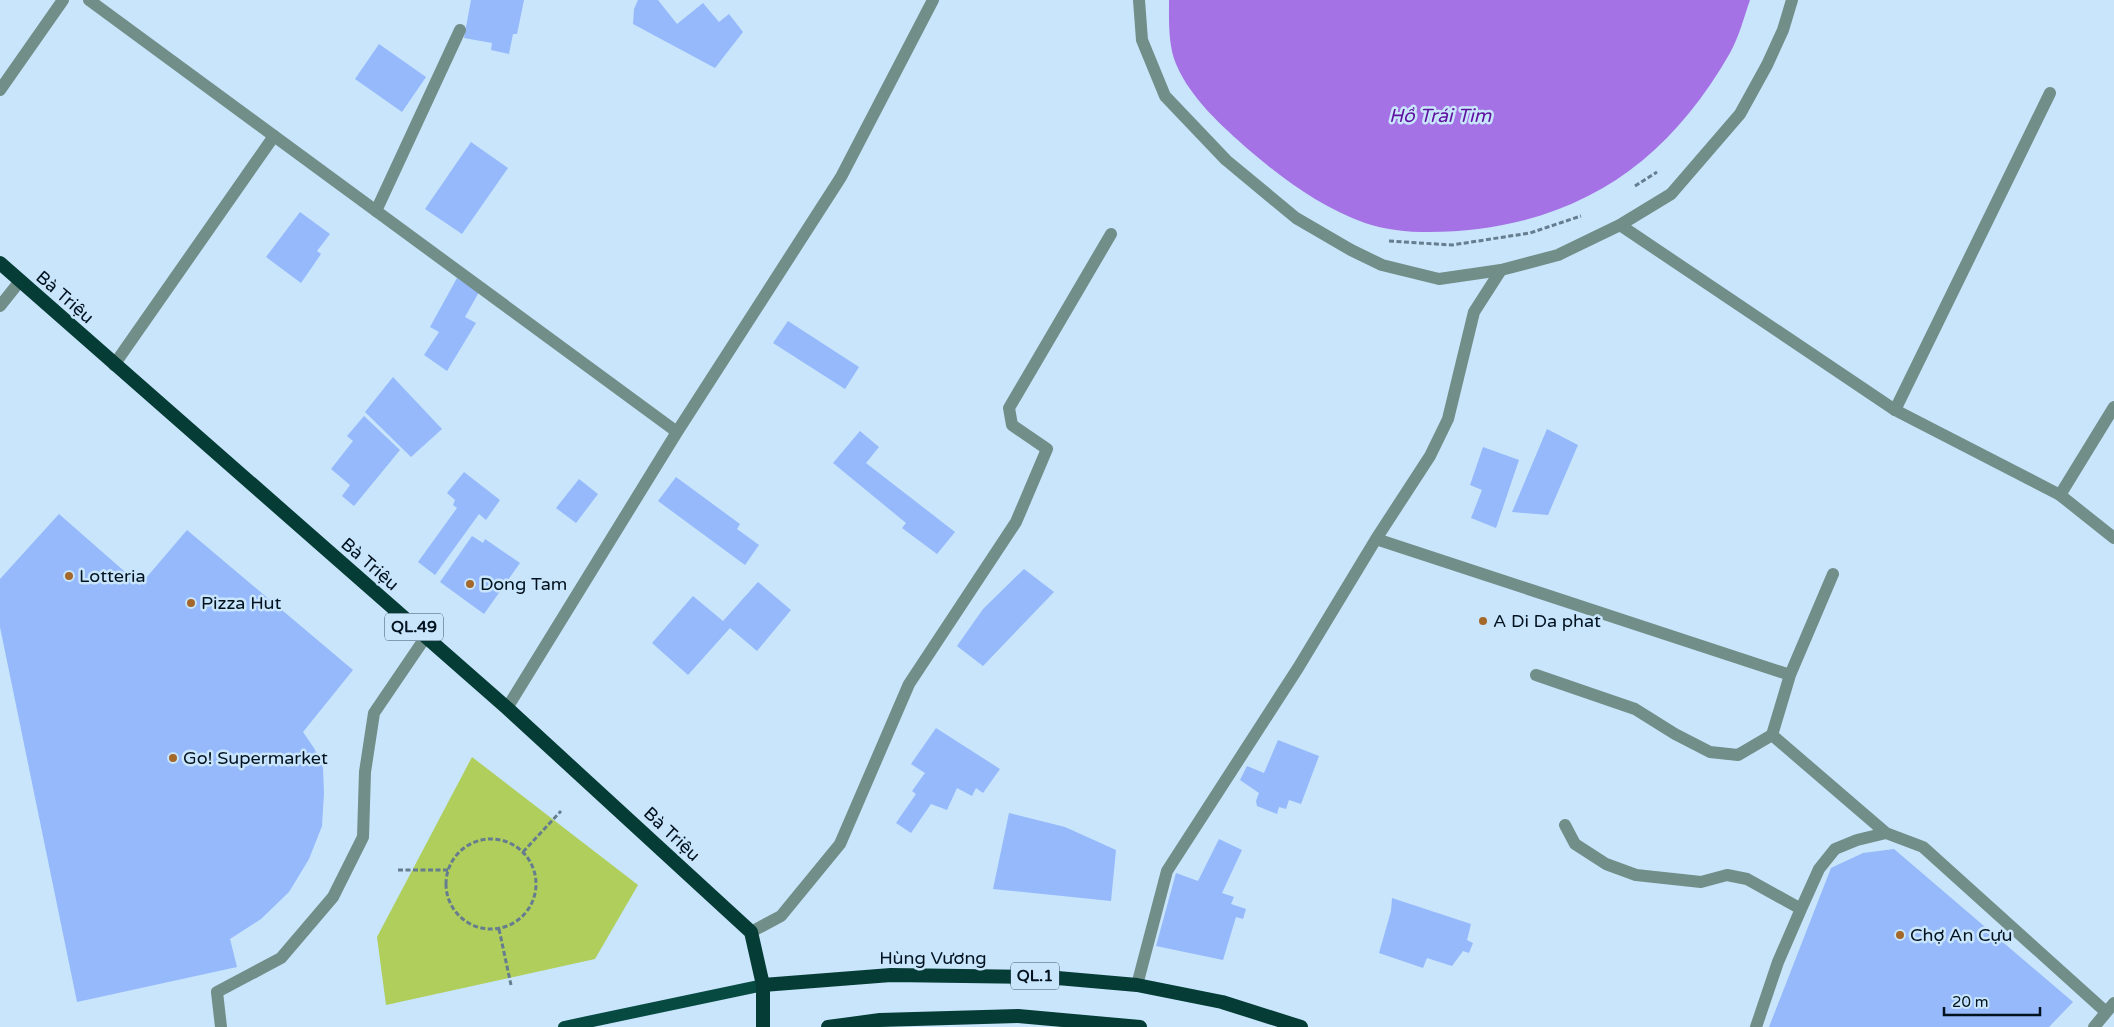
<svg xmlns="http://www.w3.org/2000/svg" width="2114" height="1027" font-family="'Varela Round',sans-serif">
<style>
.green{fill:#afce5b}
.water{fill:#a472e4}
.building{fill:#95b9fb}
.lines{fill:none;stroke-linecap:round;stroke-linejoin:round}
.path{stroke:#667d8f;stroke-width:3;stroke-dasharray:5 2.5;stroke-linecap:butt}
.service{stroke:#718e88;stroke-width:12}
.minor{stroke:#718e88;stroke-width:12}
.primary{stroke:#064a42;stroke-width:12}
.trunk{stroke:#063c36;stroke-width:14}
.poi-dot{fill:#a5682b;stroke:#c8e5fc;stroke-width:2}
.labels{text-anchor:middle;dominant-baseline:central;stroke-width:5;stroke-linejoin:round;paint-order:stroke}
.shield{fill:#c8e5fc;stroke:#3d5161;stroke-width:1}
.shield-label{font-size:16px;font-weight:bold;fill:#02121f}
.street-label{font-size:18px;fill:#02121f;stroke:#c8e5fc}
.poi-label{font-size:18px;fill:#02121f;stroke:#c8e5fc;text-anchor:start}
.water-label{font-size:19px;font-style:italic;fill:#60119f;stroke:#c8e5fc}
</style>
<rect width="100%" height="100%" fill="#c8e5fc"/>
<path class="green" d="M472,757L638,885L595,959L386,1005L377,937Z"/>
<path class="water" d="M1169,0H1750C1744,17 1739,37 1730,53C1672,154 1594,214 1478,229C1443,233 1399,235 1365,223C1322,208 1284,180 1249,150C1222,126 1191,99 1176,64C1168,45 1169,20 1169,0Z"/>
<path class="building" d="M471,0H524L517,34H513L509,54L491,50L492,43L464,38Z
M638,0H658L677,24L703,3L719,22L729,14L743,32L715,68L633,24L634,9Z
M379,44L426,77L402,112L355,79Z
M471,142L508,168L462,234L425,209Z
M300,212L330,234L317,251L321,254L301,283L266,257Z
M457,278L479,292L465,317L476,323L447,371L424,355L439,332L430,327Z
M788,321L859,367L845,389L773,343Z
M393,377L442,429L411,457L365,412Z
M364,416L400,450L354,506L342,496L350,485L331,469L353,441L347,436Z
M1547,429L1578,445L1548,515L1512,512Z
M860,431L879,447L866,463L955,532L937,554L902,528L906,523L833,463Z
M1483,447L1519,460L1496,528L1471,518L1482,490L1470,485Z
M464,472L500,500L486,520L479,514L435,575L418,562L457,508L453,505L455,500L447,493Z
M676,477L740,524L737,529L759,545L745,565L658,501Z
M579,479L598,494L576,523L556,508Z
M59,514L140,585L187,530L353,670L303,732L314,748L323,768L324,793L322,826L309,859L289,892L261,919L230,939L237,967L77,1002L0,627V579Z
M472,536L483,543L485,539L520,563L484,614L440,582Z
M1024,569L1054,592L983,666L957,646L983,609Z
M758,582L791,610L757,651L730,628L688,675L652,643L693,596L723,621Z
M936,728L1000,769L983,793L976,788L972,796L957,788L947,810L931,804L911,833L896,823L916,794L912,791L925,773L911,764Z
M1278,740L1319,756L1301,804L1289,800L1286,809L1279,807L1277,814L1257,806L1256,801L1259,793L1240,780L1247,766L1264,773Z
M1009,813L1065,827L1116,850L1111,901L993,889Z
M1219,839L1242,850L1222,893L1234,897L1231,904L1246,909L1243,919L1236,917L1223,960L1156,946L1176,873L1198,881Z
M1894,849L2073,1002L2049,1027H1769L1831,868L1863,853Z
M1392,898L1471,924L1467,940L1473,943L1469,953L1463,951L1452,966L1427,958L1423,968L1379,953L1391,911Z"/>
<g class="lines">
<path class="path" d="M1635,186L1657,172
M1389,241L1452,245L1530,233L1581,216
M446 884a45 45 0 1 1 90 0a45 45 0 1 1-90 0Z
M523,852L561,811
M398,870H448
M499,929L511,985"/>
<path class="service" d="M0,90L63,0
M376,211L460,30
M114,365L274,136
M1895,410L2050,93
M2060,495L2114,407
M1376,539L1790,675
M1536,675L1635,709L1675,734L1710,752L1738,755L1772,735L1886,833
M1772,735L1790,675L1833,574
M1565,825L1575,844L1606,864L1636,875L1701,882L1727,875L1747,879L1801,909
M751,932L781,916L840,844L909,684L1016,522L1047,449L1012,425L1009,408L1111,234
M1137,985L1167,871L1298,668L1376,539L1430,456L1448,419L1474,312L1501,270
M221,1027L217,992L281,958L333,897L363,837L365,772L374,713L425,638
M1756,1027L1778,962L1801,909L1819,869L1835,849L1857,840L1886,833L1923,847L2106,1012"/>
<path class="minor" d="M89,0L677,432
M1139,0L1142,40L1165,96L1226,160L1296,218L1351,250L1382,265L1439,279L1501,270L1558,255L1620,225L1671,194L1740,114L1767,65L1783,30L1792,0
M1620,225L1895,410L2060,495L2114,538
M0,306L20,281
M507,708L677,432L841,177L933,0
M2094,1027L2114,1003"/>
<path class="primary" d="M564,1027L763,985"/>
<path class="trunk" d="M0,263L507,708L751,932L763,985V1027
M763,985L891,975L1046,977L1137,985L1222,1002L1301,1027
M828,1027L880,1020L1018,1016L1140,1027"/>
</g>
<g class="poi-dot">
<circle cx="69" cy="576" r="5"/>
<circle cx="470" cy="584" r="5"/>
<circle cx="191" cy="603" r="5"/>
<circle cx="1483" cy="621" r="5"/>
<circle cx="173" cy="758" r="5"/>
<circle cx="1900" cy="935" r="5"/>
</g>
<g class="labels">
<g class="shield">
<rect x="385" y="613.5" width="58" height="27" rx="4"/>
<rect x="1011" y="962.5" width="48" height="27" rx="4"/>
</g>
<g class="shield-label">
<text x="414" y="627">QL.49</text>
<text x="1035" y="976">QL.1</text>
</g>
<g class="street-label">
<text transform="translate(65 297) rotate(41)">Bà Triệu</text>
<text transform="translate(370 564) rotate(41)">Bà Triệu</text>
<text transform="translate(672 834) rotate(43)">Bà Triệu</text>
<text x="933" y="958">Hùng Vương</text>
</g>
<g class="poi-label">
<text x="79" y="576">Lotteria</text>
<text x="480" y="584">Dong Tam</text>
<text x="201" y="603">Pizza Hut</text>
<text x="1493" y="621">A Di Da phat</text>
<text x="183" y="758">Go! Supermarket</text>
<text x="1910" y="935">Chợ An Cựu</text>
</g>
<g class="water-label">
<text x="1440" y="116">Hồ Trái Tim</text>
</g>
</g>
<path d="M1944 1007v8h96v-8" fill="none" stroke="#02121f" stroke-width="2.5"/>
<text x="1952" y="1007" font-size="15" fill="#02121f" stroke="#c8e5fc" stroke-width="4" paint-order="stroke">20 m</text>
</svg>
